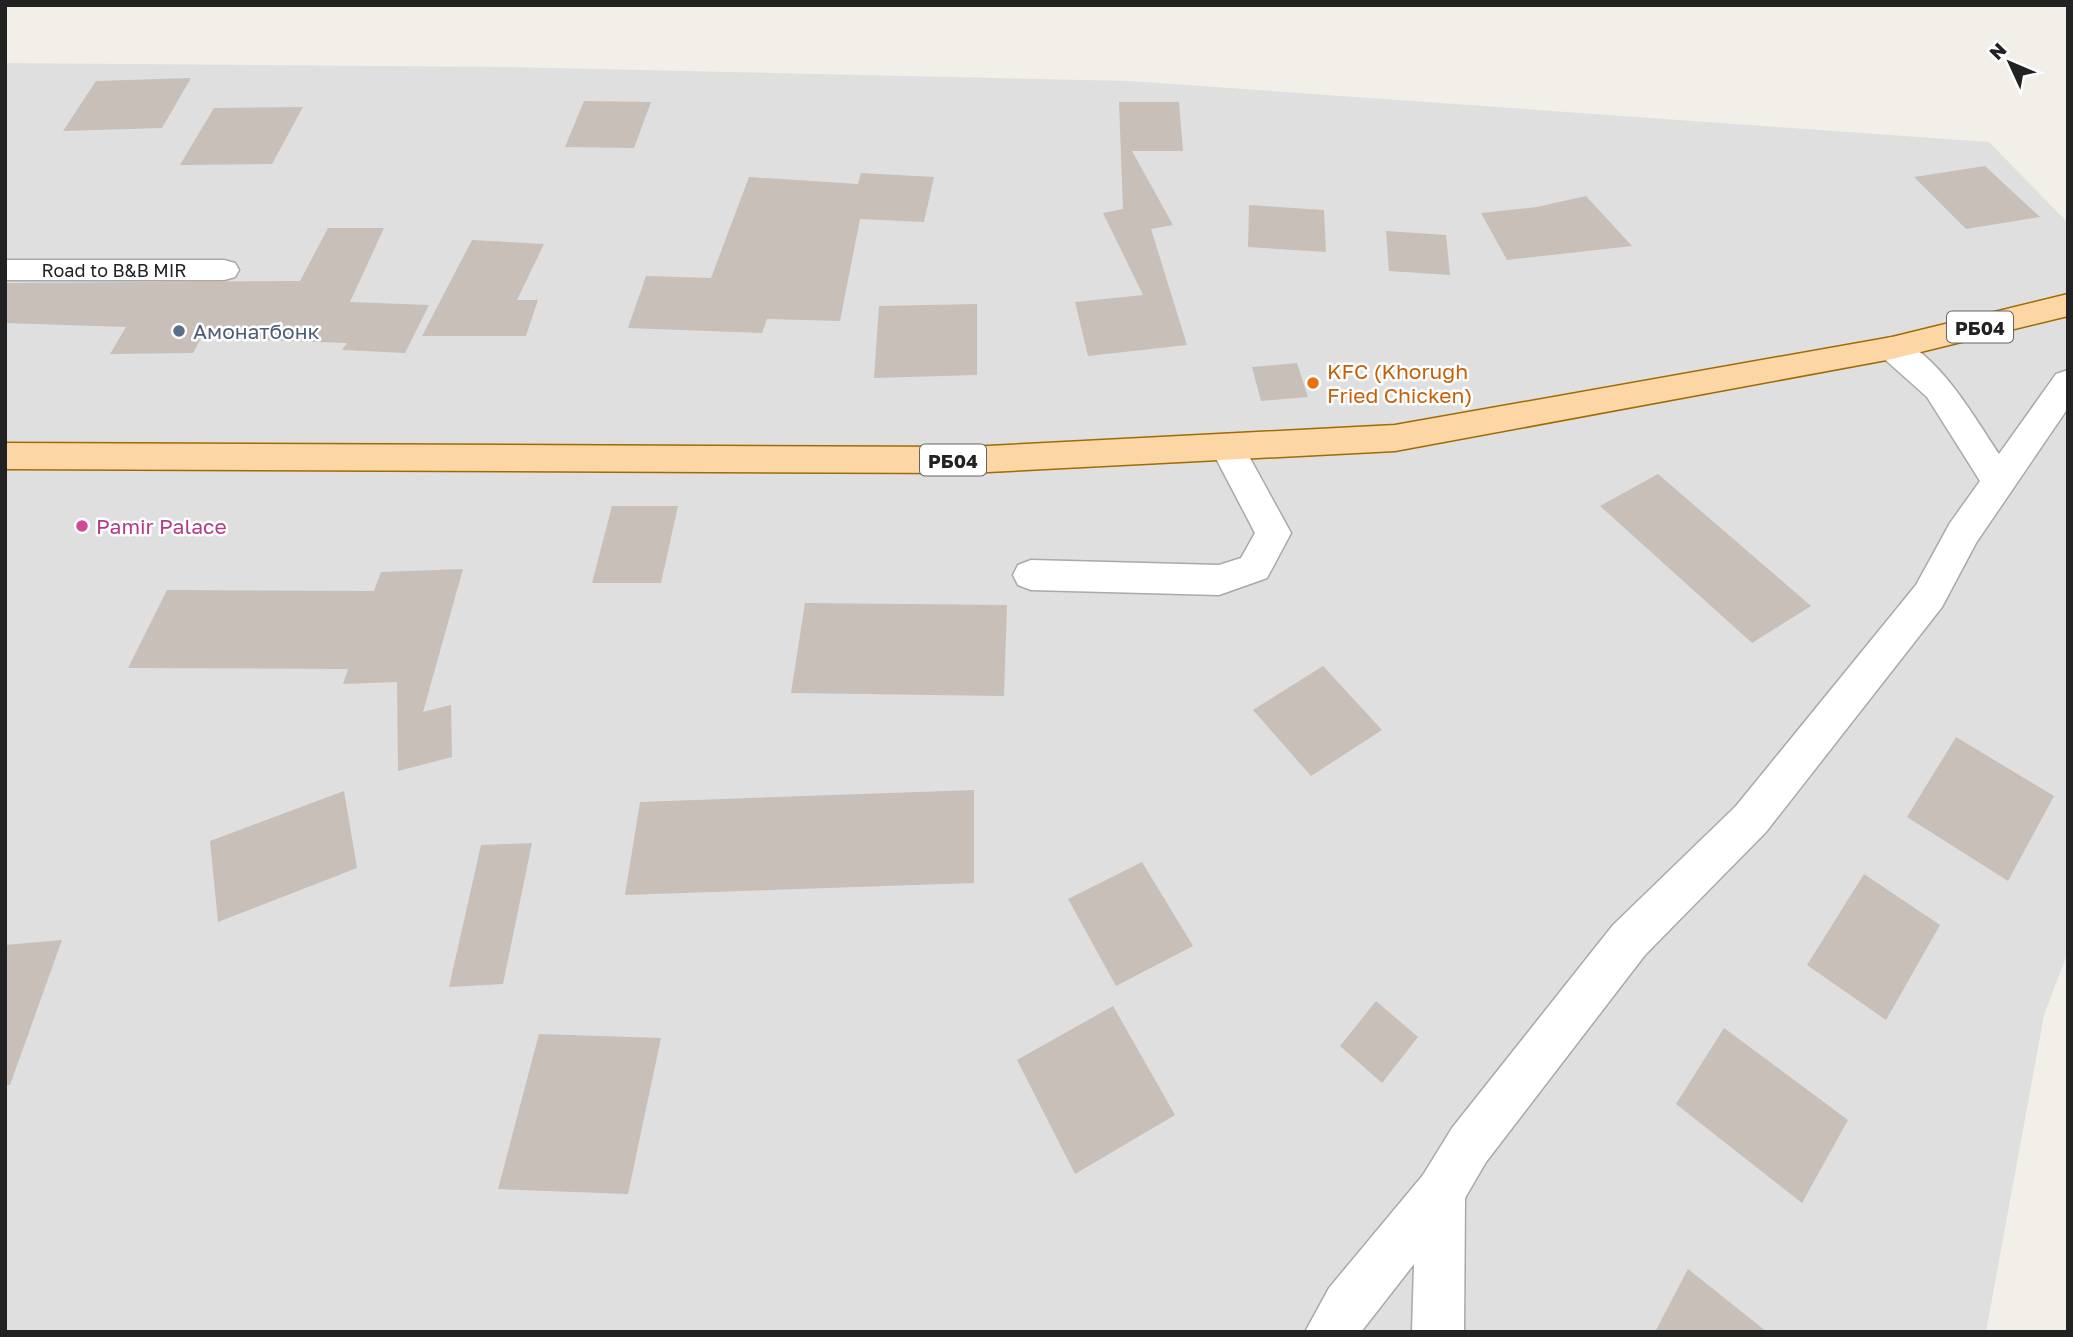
<svg xmlns="http://www.w3.org/2000/svg" width="2073" height="1337" font-family="'Golos Text',sans-serif">
<style>
.residential{fill:#e0dfdf}
.building{fill:#c7bfb8}
.lines{fill:none;stroke-linecap:round;stroke-linejoin:round}
.minor-casing{stroke:#a9a9a9;stroke-width:3}
.major-casing{stroke:#a06b00;stroke-width:3}
.minor{fill:#fff;fill-rule:evenodd}
.major{fill:#fcd6a4;fill-rule:evenodd}
.service-dot{fill:#5c6f8a;stroke:#fff;stroke-width:2.5}
.food-dot{fill:#e8710a;stroke:#fff;stroke-width:2.5}
.hotel-dot{fill:#d1479c;stroke:#fff;stroke-width:2.5}
.labels{text-anchor:middle;dominant-baseline:central;stroke-width:5;stroke-linejoin:round;paint-order:stroke}
.far-street-label{font-size:18px;fill:#222;stroke:#fff}
.shield{fill:#fff;stroke:#646464;stroke-width:2}
.shield-label{font-size:19px;font-weight:bold;fill:#222}
.service-label{font-size:21px;fill:#4e5e75;stroke:#fff;text-anchor:start}
.food-label{font-size:21px;fill:#c56008;stroke:#fff;text-anchor:start}
.hotel-label{font-size:21px;fill:#b23c85;stroke:#fff;text-anchor:start}
</style>
<rect width="100%" height="100%" fill="#f2efe9"/>
<path class="residential" d="M5,63L507,67L1130,81L1989,142L2068,223V952L2044,1015L1986,1332H5Z"/>
<path class="building" d="M191,78L162,128L63,131L96,81Z
M584,101L651,102L634,148L565,147Z
M1119,102H1179L1183,151H1132L1173,225L1151,229L1187,345L1088,356L1075,302L1143,295L1103,213L1123,209Z
M303,107L272,164L180,165L214,108Z
M1985,166L2040,217L1966,229L1914,177Z
M861,173L934,177L924,222L860,219L840,321L767,319L762,333L628,328L646,276L711,278L749,177L858,184Z
M1586,196L1632,246L1507,260L1481,213L1537,207Z
M1249,205L1324,210L1326,252L1248,247Z
M328,228H384L350,302L429,305L405,353L342,350L347,343L201,338L193,353L110,354L126,327L5,323V283L300,281Z
M1386,231L1446,235L1450,275L1389,271Z
M472,240L544,244L517,300H538L526,336H422Z
M977,304V375L874,378L879,306Z
M1297,363L1308,397L1261,401L1252,367Z
M1658,474L1811,606L1752,643L1600,506Z
M612,506H678L661,583H592Z
M463,569L423,712L451,705L452,757L398,771L397,682L343,684L348,669L128,668L167,590L374,591L381,572Z
M805,603L1007,605L1004,696L791,693Z
M1323,666L1382,730L1311,776L1253,710Z
M1956,737L2054,796L2008,881L1907,817Z
M974,790V883L625,895L640,802Z
M344,791L357,868L218,922L210,841Z
M532,843L503,984L449,987L481,845Z
M1142,862L1193,946L1116,986L1068,899Z
M1864,874L1940,925L1886,1020L1807,965Z
M62,940L10,1085H5V945Z
M1376,1001L1418,1037L1382,1083L1340,1046Z
M1113,1006L1175,1115L1075,1174L1017,1060Z
M1724,1028L1848,1120L1802,1203L1676,1104Z
M539,1034L661,1038L628,1194L498,1189Z
M1688,1269L1767,1332H1655Z"/>
<g class="lines">
<defs>
<path id="minor" d="M5,260H224L235,263L239,270L235,277L224,280H5Z
M1892,337C1937,350 1974,417 1999,454L2056,374L2068,370V408L1976,543L1942,607L1766,832L1645,955L1486,1162L1465,1198L1464,1332H1412L1414,1264L1361,1332H1305L1329,1288L1423,1175L1452,1128L1613,925L1736,806L1916,585L1950,523L1980,481L1927,397L1881,356L1876,348L1881,340Z
M1227,434L1239,438L1291,533L1267,578L1219,595L1031,590L1018,585L1013,575L1018,565L1031,560L1219,565L1241,558L1255,533L1210,447L1215,438Z"/>
<path id="major" d="M2068,294V316L1892,359L1395,451L968,473L5,469V443L968,447L1395,425L1892,337Z"/>
</defs>
<use href="#minor" class="minor-casing"/>
<use href="#major" class="major-casing"/>
<use href="#minor" class="minor"/>
<use href="#major" class="major"/>
</g>
<circle class="service-dot" cx="179" cy="331" r="7"/>
<circle class="food-dot" cx="1313" cy="383" r="7"/>
<circle class="hotel-dot" cx="82" cy="526" r="7"/>
<g class="labels">
<g class="far-street-label">
<text x="114" y="270">Road to B&amp;B MIR</text>
</g>
<g class="shield">
<rect x="1947" y="311.5" width="66" height="31" rx="5"/>
<rect x="920" y="444.5" width="66" height="31" rx="5"/>
</g>
<g class="shield-label">
<text x="1980" y="327">РБ04</text>
<text x="953" y="460">РБ04</text>
</g>
<g class="service-label">
<text x="193" y="331">Амонатбонк</text>
</g>
<g class="food-label">
<text x="1327" y="371">KFC (Khorugh<tspan x="1327" dy="24">Fried Chicken)</tspan></text>
</g>
<g class="hotel-label">
<text x="96" y="526">Pamir Palace</text>
</g>
</g>
<rect width="2073" height="1337" fill="none" stroke="#222222" stroke-width="14"/>
<g transform="translate(2010 63) rotate(314)" stroke="#ffffff" stroke-width="5" paint-order="stroke">
<path d="M0-5L12 26L0 18L-12 26Z" fill="#222222"/>
<text y="-10" font-size="19" font-weight="bold" text-anchor="middle" fill="#222222">N</text>
</g>
</svg>
